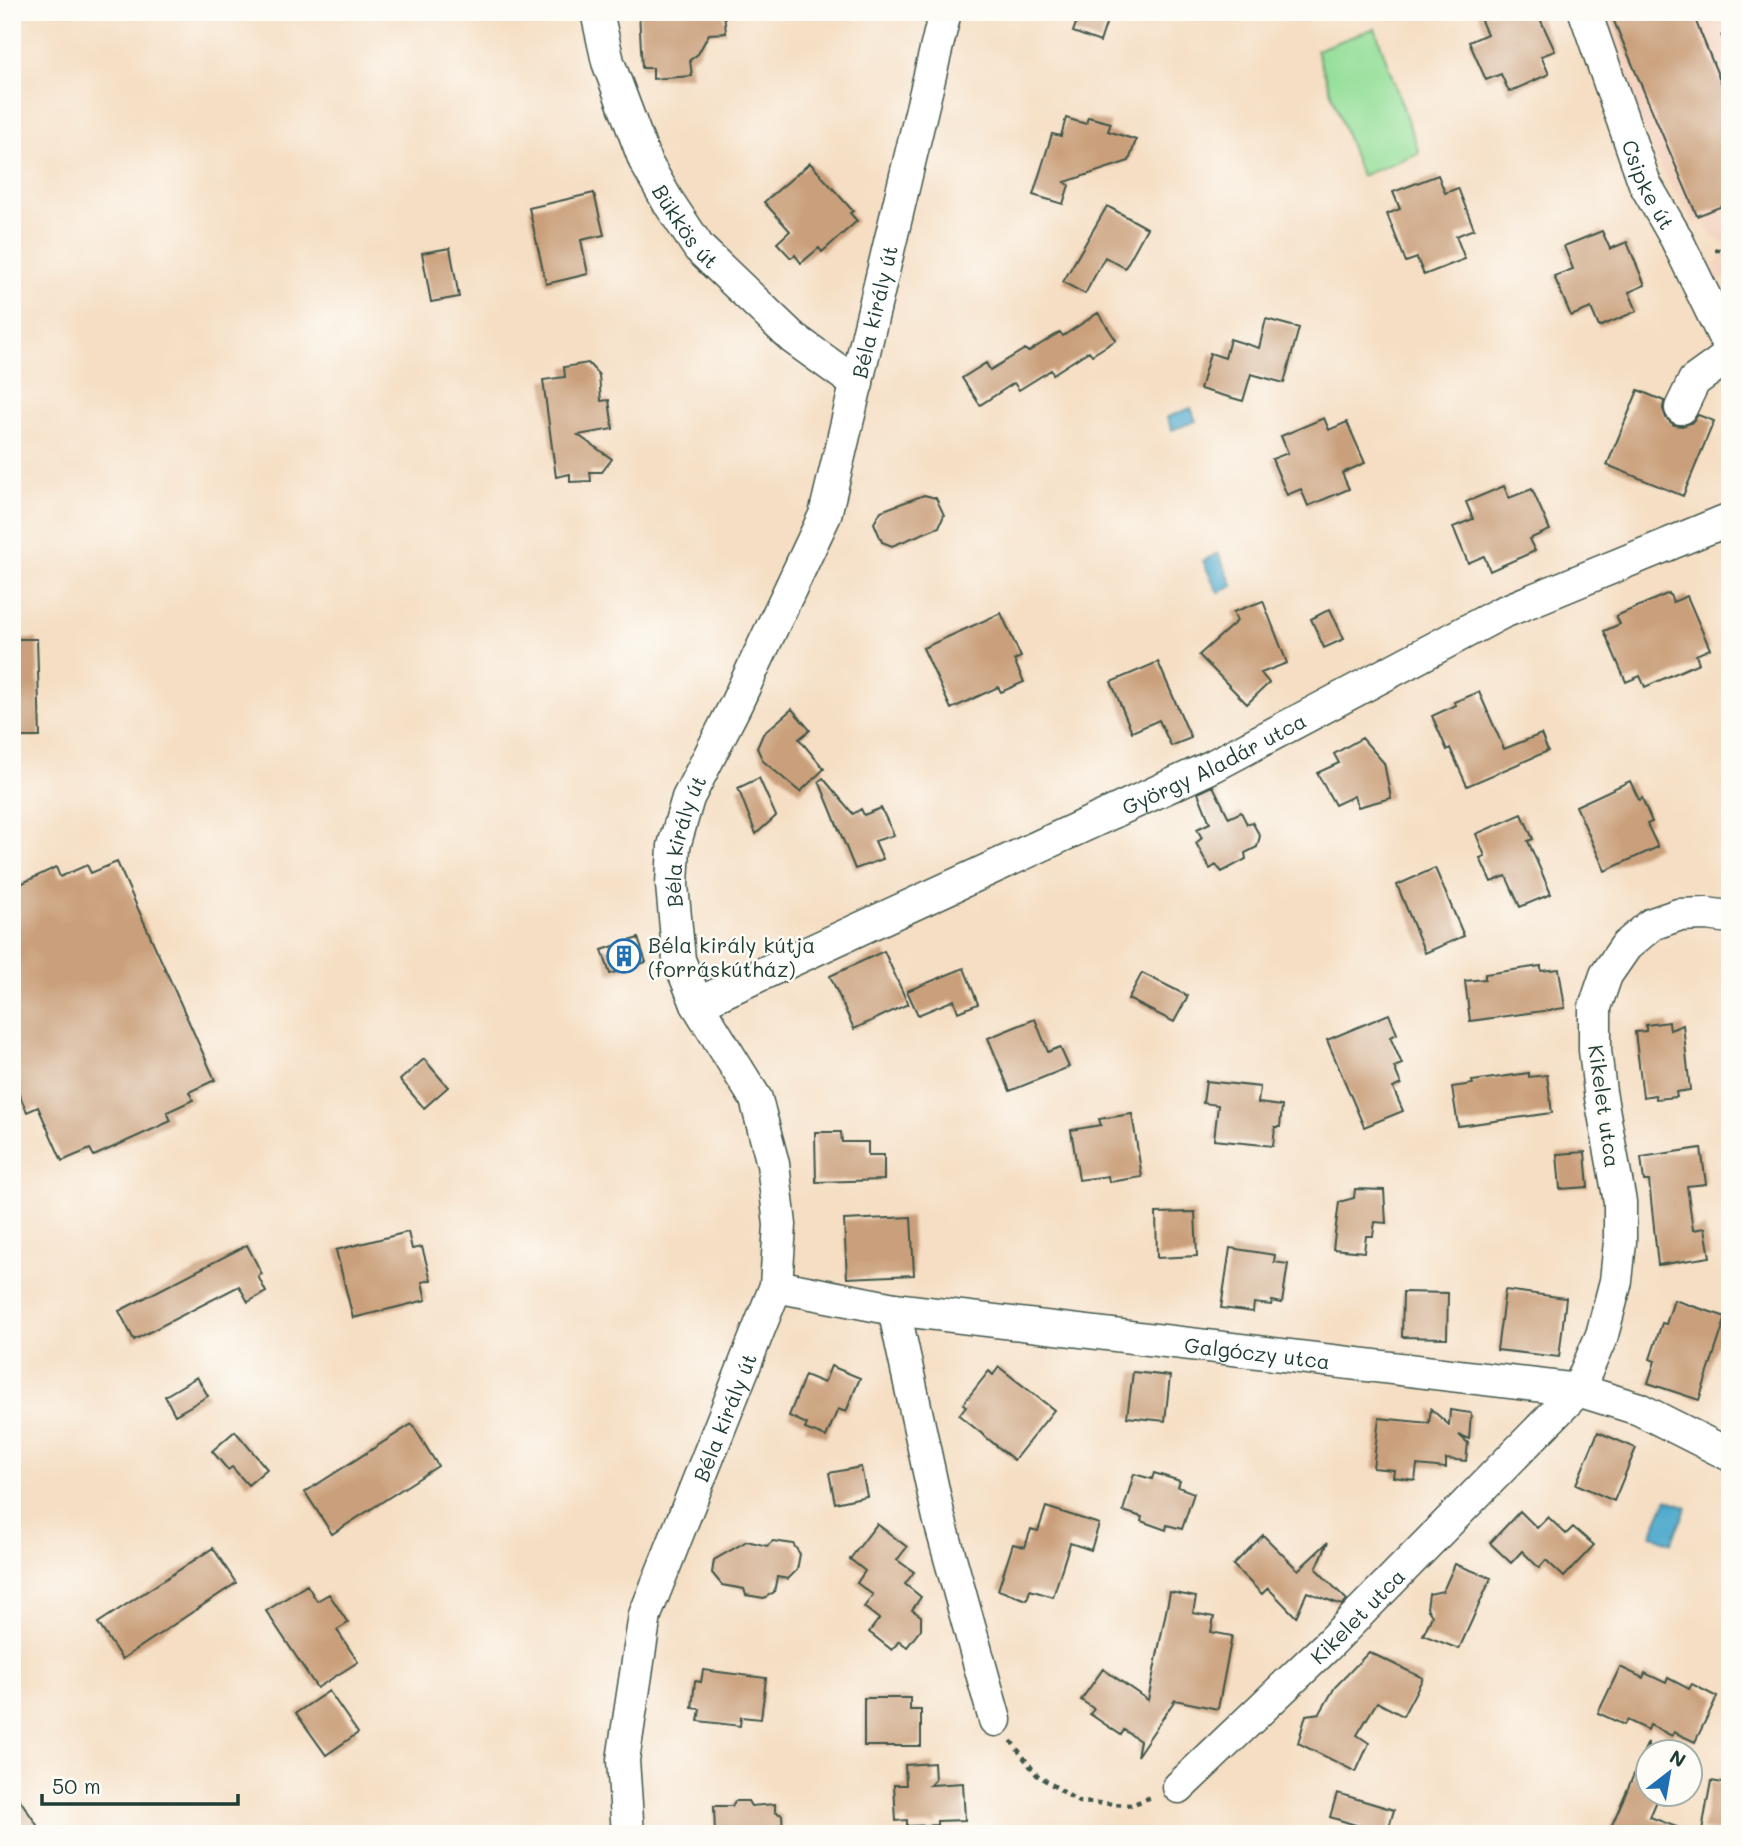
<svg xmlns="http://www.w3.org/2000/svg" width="1742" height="1846" font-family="Mali,sans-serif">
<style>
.built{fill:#f4d3c0}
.green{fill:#96df9a;stroke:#5a8e67;stroke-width:2}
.water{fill:#4ea9cc;stroke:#367380;stroke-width:2}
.building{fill:#caa07c}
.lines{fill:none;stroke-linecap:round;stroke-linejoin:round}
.minor-casing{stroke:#3f5549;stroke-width:35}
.path{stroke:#3f5549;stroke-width:4.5;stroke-dasharray:5 5;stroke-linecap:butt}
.minor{stroke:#fff;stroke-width:32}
.labels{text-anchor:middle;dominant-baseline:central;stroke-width:5;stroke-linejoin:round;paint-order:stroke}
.street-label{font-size:21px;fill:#1f3d34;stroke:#fdfcf7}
.poi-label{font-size:21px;fill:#1f3d34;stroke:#fdfcf7;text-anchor:start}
</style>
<rect width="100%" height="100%" fill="#fdfcf7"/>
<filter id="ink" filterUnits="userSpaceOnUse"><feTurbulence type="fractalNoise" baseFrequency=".0143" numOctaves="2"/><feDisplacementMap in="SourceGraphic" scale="14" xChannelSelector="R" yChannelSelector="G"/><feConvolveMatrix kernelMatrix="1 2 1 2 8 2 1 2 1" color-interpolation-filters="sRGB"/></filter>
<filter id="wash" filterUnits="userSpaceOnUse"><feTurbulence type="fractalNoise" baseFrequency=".00686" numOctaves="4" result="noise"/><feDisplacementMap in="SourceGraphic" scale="28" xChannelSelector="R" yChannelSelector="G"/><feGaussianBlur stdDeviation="1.57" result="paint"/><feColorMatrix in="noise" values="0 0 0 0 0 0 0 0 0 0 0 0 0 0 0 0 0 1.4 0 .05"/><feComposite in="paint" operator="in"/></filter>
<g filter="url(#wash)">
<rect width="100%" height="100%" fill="#f5dec3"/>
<path class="built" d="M1598,12H1730V277L1716,284L1711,272L1728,246L1711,236L1704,220L1694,224L1655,157Z"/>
<path class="green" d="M1375,28L1419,153L1361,176L1316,50Z"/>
<path class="water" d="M1191,408L1196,421L1172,430L1167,417Z
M1218,553L1233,586L1218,593L1203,561Z
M1667,1499L1687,1507L1671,1543L1651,1535Z"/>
<g id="blocks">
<path class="building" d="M639,12H724L726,33L709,34L698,54L690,60L692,76L653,79V68H642Z
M1080,12H1110L1100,42L1073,32Z
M1477,12H1537L1555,51L1541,56L1549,74L1509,92L1501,74L1486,80L1469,42L1487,34Z
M1610,12H1692L1730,104V203L1697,216Z
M1088,117L1111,123L1108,131L1136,140L1129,161L1065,182L1069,185L1063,204L1033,195L1052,134L1061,136L1066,118L1086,124Z
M810,163L853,211L850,213L857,221L822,252L819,248L801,263L795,255L791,258L777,243L790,231L764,202Z
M1438,175L1445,193L1458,188L1474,229L1456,236L1465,259L1424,275L1417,258L1406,262L1387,214L1400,209L1393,192Z
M594,193L604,235L581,240L588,274L546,284L529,208Z
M1107,206L1147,228L1125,268L1105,257L1085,294L1063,282Z
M1602,231L1610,249L1627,242L1645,285L1629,292L1637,311L1599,327L1591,308L1571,316L1554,276L1573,269L1564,246Z
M450,248L459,297L431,302L422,253Z
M1098,313L1116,340L1092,355L1089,351L1053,374L1051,370L1019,390L1014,383L980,405L962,378L986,363L990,370L1025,349L1028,352L1060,332L1063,336Z
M1266,319L1299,328L1284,383L1251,374L1243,401L1200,389L1210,353L1225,358L1230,339L1259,348Z
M588,363L599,375L601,401L609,400L613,429L578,435L612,459L602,472H590L591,481L570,482V474L556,477L543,380L565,377L564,367Z
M1638,390L1664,401L1663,409L1666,418L1674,425L1682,426L1691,423L1698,415L1714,421L1683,496L1607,465Z
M1324,418L1329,430L1347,422L1365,463L1342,473L1349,489L1308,506L1301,489L1287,495L1272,459L1288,453L1281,436Z
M1504,486L1509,498L1532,489L1550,530L1529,539L1535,551L1490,571L1484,556L1468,563L1453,527L1473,519L1466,502Z
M924,495L936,498L944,515L939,527L892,546L882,542L874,523L881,511Z
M1669,593L1673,602L1687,596L1710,649L1696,655L1699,663L1645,687L1640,676L1626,682L1604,631L1620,624L1616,616Z
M1263,601L1287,663L1261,673L1269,683L1247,704L1199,655L1237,621L1233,612Z
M1330,609L1344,639L1324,648L1311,619Z
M1001,613L1021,657L1014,660L1024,682L1001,692L998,687L951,709L923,648Z
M12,639H37L40,737H12Z
M1158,662L1191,738L1171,746L1159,720L1132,732L1111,682Z
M1479,692L1504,749L1541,734L1548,751L1467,786L1450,748L1447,750L1432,716L1456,705L1454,702Z
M792,709L810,730L799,739L824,769L800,792L763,761L757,748L763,734Z
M1362,738L1384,763L1391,798L1358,807L1354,796L1335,805L1317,773L1339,763L1334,754Z
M759,778L776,816L756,834L738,788Z
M823,778L853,814L861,809L864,815L881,808L894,835L875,841L883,859L855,869L819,781Z
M1630,781L1639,800L1642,798L1652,822L1647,824L1658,847L1605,871L1576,806Z
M1213,786L1229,818L1241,812L1247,824L1252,822L1260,836L1257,847L1245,853L1246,859L1222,872L1216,865L1210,869L1196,843L1202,838L1197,829L1210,823L1198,793Z
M1522,814L1533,839L1528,841L1551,894L1520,907L1506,876L1491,882L1480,858L1485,856L1476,834Z
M117,862L215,1080L189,1092L193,1100L167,1112L171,1121L94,1156L90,1149L62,1161L38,1107L27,1112L12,1078V888L56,867L60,877L87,865L91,873Z
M1435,868L1464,936L1425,953L1397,885Z
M638,938L646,962L610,974L602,950Z
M884,951L908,1004L854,1029L830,976Z
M1541,966V971L1559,969L1565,1008L1470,1021L1465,981L1485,979V974Z
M964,968L978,1004L958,1012L954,1000L918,1015L907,991Z
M1142,973L1188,996L1174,1022L1128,999Z
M1389,1014L1397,1034L1390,1037L1402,1064L1394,1067L1401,1084L1393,1088L1403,1111L1364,1127L1327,1040Z
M1035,1019L1048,1052L1060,1047L1069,1067L1010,1091L988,1038Z
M1669,1022L1670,1030L1683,1025L1690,1090L1676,1092L1677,1097L1656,1099L1655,1095L1643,1097L1635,1032L1646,1031V1025Z
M424,1059L448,1087L424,1108L400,1080Z
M1529,1073V1077L1547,1075L1552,1113L1458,1126L1452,1087L1473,1084L1472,1081Z
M1206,1081L1260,1087L1258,1103L1282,1106L1280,1127H1275L1273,1146L1214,1140L1218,1105L1203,1103Z
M1132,1114L1142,1177L1109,1182L1108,1176L1079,1180L1071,1130L1101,1125L1099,1119Z
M815,1132H841L842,1142H868V1155H884V1180L816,1182Z
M1701,1148L1706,1184L1687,1186L1693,1230L1705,1228L1710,1257L1658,1265L1649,1181H1644L1641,1157Z
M1585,1152L1588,1187L1560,1189L1557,1154Z
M1355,1189L1384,1190L1386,1223L1375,1222L1373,1236H1366L1364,1252L1333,1249L1339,1202L1354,1198Z
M1195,1212L1197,1256L1157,1258L1156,1213Z
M911,1217L914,1275L847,1278L844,1220Z
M408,1232L412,1249L422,1247L431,1280L422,1282L426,1300L353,1318L336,1250Z
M247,1245L262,1274L258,1276L266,1292L248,1302L239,1286L134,1340L119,1311Z
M1230,1248L1275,1255L1274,1262L1288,1264L1282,1303L1272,1301L1271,1305L1254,1303L1253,1312L1221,1308Z
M1505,1290L1566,1298L1559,1357L1497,1350Z
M1403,1292L1448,1293L1447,1338L1402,1337Z
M1674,1300L1726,1317L1699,1400L1648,1383L1655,1361L1650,1359L1662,1323L1666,1324Z
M831,1366L860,1378L846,1412L838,1409L826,1437L805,1429L807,1424L789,1416L805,1375L824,1383Z
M999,1367L1054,1410L1014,1460L959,1415L966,1406L963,1404L989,1371L993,1375Z
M1133,1372L1170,1376L1165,1421L1127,1417Z
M197,1377L208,1396L175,1415L165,1396Z
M1431,1409L1449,1425L1450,1410L1471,1413L1469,1439L1459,1435L1468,1443L1466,1461L1446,1459V1468L1417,1465L1415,1480L1393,1477L1394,1470L1373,1468L1379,1418L1429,1423Z
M412,1424L438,1466L332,1534L305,1492Z
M235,1431L267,1469L248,1485L232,1467L228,1470L212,1451Z
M1598,1432L1636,1448L1614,1501L1576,1484Z
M861,1467L867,1496L835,1503L829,1473Z
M1154,1473L1180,1481L1178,1487L1194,1493L1182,1529L1167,1525L1166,1530L1141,1521L1142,1517L1123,1511L1134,1474L1152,1479Z
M1046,1507L1099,1524L1091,1550L1070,1543L1053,1597L1030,1590L1027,1600L998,1590L1013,1544L1025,1547L1031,1529L1038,1531Z
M1520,1511L1537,1528L1548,1517L1566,1534L1573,1527L1594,1545L1564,1577L1546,1560L1539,1568L1522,1551L1511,1563L1490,1543Z
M877,1524L907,1547L897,1560L914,1572L905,1584L921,1597L912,1610L921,1616V1629L907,1647L899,1641L892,1650L869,1632L879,1619L864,1607L873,1595L857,1583L865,1571L850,1559Z
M1263,1535L1298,1570L1328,1542L1316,1569L1347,1600L1342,1605L1307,1592L1296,1617L1268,1588L1262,1594L1233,1565Z
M747,1541L767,1546L773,1541L793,1544L800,1554L797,1570L788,1579L777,1577L774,1592L764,1598L746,1595L744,1589L722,1585L712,1573L714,1560Z
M213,1548L236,1583L122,1659L98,1623Z
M1455,1564L1491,1578L1459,1649L1423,1635L1432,1616L1427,1608L1429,1594L1443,1591Z
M307,1585L317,1601L329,1594L348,1623L337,1630L358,1662L317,1688L266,1611Z
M1170,1592L1196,1597L1193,1613L1214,1617L1211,1632L1232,1636L1218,1709L1175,1700L1137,1756L1140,1741L1124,1730L1121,1735L1090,1714L1094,1709L1081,1700L1103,1669L1148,1700Z
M1369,1652L1423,1678L1403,1716L1377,1702L1357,1735L1369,1743L1356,1772L1298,1743L1306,1715L1320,1713L1335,1687Z
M1620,1667L1643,1678L1645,1673L1666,1683L1668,1678L1689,1689L1692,1684L1717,1697L1695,1742L1674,1732L1672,1736L1650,1725L1648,1730L1627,1720L1624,1725L1598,1713Z
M703,1670L766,1678L761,1719L741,1717L740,1726L698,1721L700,1709L692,1708L695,1681L701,1682Z
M329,1691L358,1733L326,1755L296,1713Z
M864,1698H910V1710H921V1746H864Z
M1648,1742V1794H1660L1650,1817L1690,1832L1689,1834H1608Z
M934,1763L935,1780L930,1785L963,1783L965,1820L937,1821V1825L907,1826V1820L896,1821L894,1785H906L905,1765Z
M1711,1781L1730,1784V1834L1702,1830Z
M12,1788L43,1834H12Z
M1337,1793L1394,1810L1387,1834H1360L1362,1827L1330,1817Z
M735,1801H748L751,1806L775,1804V1812L782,1815L783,1834H715L714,1806H732Z"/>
</g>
</g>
<g filter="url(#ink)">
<use href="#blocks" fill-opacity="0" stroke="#3f5549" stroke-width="2"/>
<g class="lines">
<defs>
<g id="minor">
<path id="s1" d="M597,12L608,62L645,161L667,200L699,248L793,338L857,384"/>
<path id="s2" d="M1585,12L1645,184L1676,238L1730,349"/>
<path d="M1681,408L1694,381L1730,355"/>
<path id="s3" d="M697,1004L1213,766L1501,613L1730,519"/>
<path id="s4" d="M776,1286L894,1309L1578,1390L1639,1409L1730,1455"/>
<path d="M894,1309L939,1518L995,1720"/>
<path id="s5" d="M1179,1787L1326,1647L1578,1390L1602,1335L1616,1281L1620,1242V1202L1600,1092L1595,1050V1007L1606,975L1626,946L1652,924L1678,915L1706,914L1730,917"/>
<path id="s6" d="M628,1834L623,1760L645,1615L776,1286L780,1225L773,1164L756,1099L697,1004L679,960L672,885L674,846L688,798L736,704L825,515L945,12"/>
</g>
</defs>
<use href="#minor" class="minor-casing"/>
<path class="path" d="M1721,37L1730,33
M1715,250H1725L1730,247
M1011,1741L1037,1775L1079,1802L1131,1805L1154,1796"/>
<use href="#minor" class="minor"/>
</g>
</g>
<defs>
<symbol id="building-ring" viewBox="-11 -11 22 22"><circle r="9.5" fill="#fdfcf7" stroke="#1f6fb2" stroke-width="1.5"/><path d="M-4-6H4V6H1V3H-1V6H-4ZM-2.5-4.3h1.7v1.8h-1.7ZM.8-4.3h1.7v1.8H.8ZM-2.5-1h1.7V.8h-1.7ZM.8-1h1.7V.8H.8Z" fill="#1f6fb2"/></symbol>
</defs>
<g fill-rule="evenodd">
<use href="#building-ring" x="605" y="937" width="38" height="38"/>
</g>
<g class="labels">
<g class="street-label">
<text stroke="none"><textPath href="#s2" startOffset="184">Csipke út</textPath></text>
<text stroke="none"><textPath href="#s1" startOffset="234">Bükkös út</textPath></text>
<text stroke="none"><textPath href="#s6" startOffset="1612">Béla király út</textPath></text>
<text stroke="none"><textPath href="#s3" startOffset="570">György Aladár utca</textPath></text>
<text stroke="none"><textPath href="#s6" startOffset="1045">Béla király út</textPath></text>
<text transform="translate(1605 1106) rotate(82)">Kikelet utca</text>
<text stroke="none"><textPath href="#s4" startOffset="486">Galgóczy utca</textPath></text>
<text stroke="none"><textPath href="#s6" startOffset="434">Béla király út</textPath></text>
<text stroke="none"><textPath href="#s5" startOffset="247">Kikelet utca</textPath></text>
</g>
<g class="poi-label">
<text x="648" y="944">Béla király kútja<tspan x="648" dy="24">(forráskútház)</tspan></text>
</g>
</g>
<rect width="1742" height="1846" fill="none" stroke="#fdfcf7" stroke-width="42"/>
<g transform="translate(1669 1773) rotate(31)"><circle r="33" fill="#fdfcf7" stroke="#a4b0a9" stroke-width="2"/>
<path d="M0-5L12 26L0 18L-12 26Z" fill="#1f6fb2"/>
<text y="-10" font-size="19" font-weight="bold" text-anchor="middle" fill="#1f3d34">N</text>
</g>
<path d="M42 1794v10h196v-10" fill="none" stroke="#1f3d34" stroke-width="3.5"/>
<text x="52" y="1794" font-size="21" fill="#1f3d34" stroke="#fdfcf7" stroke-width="5" paint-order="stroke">50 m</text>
</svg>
